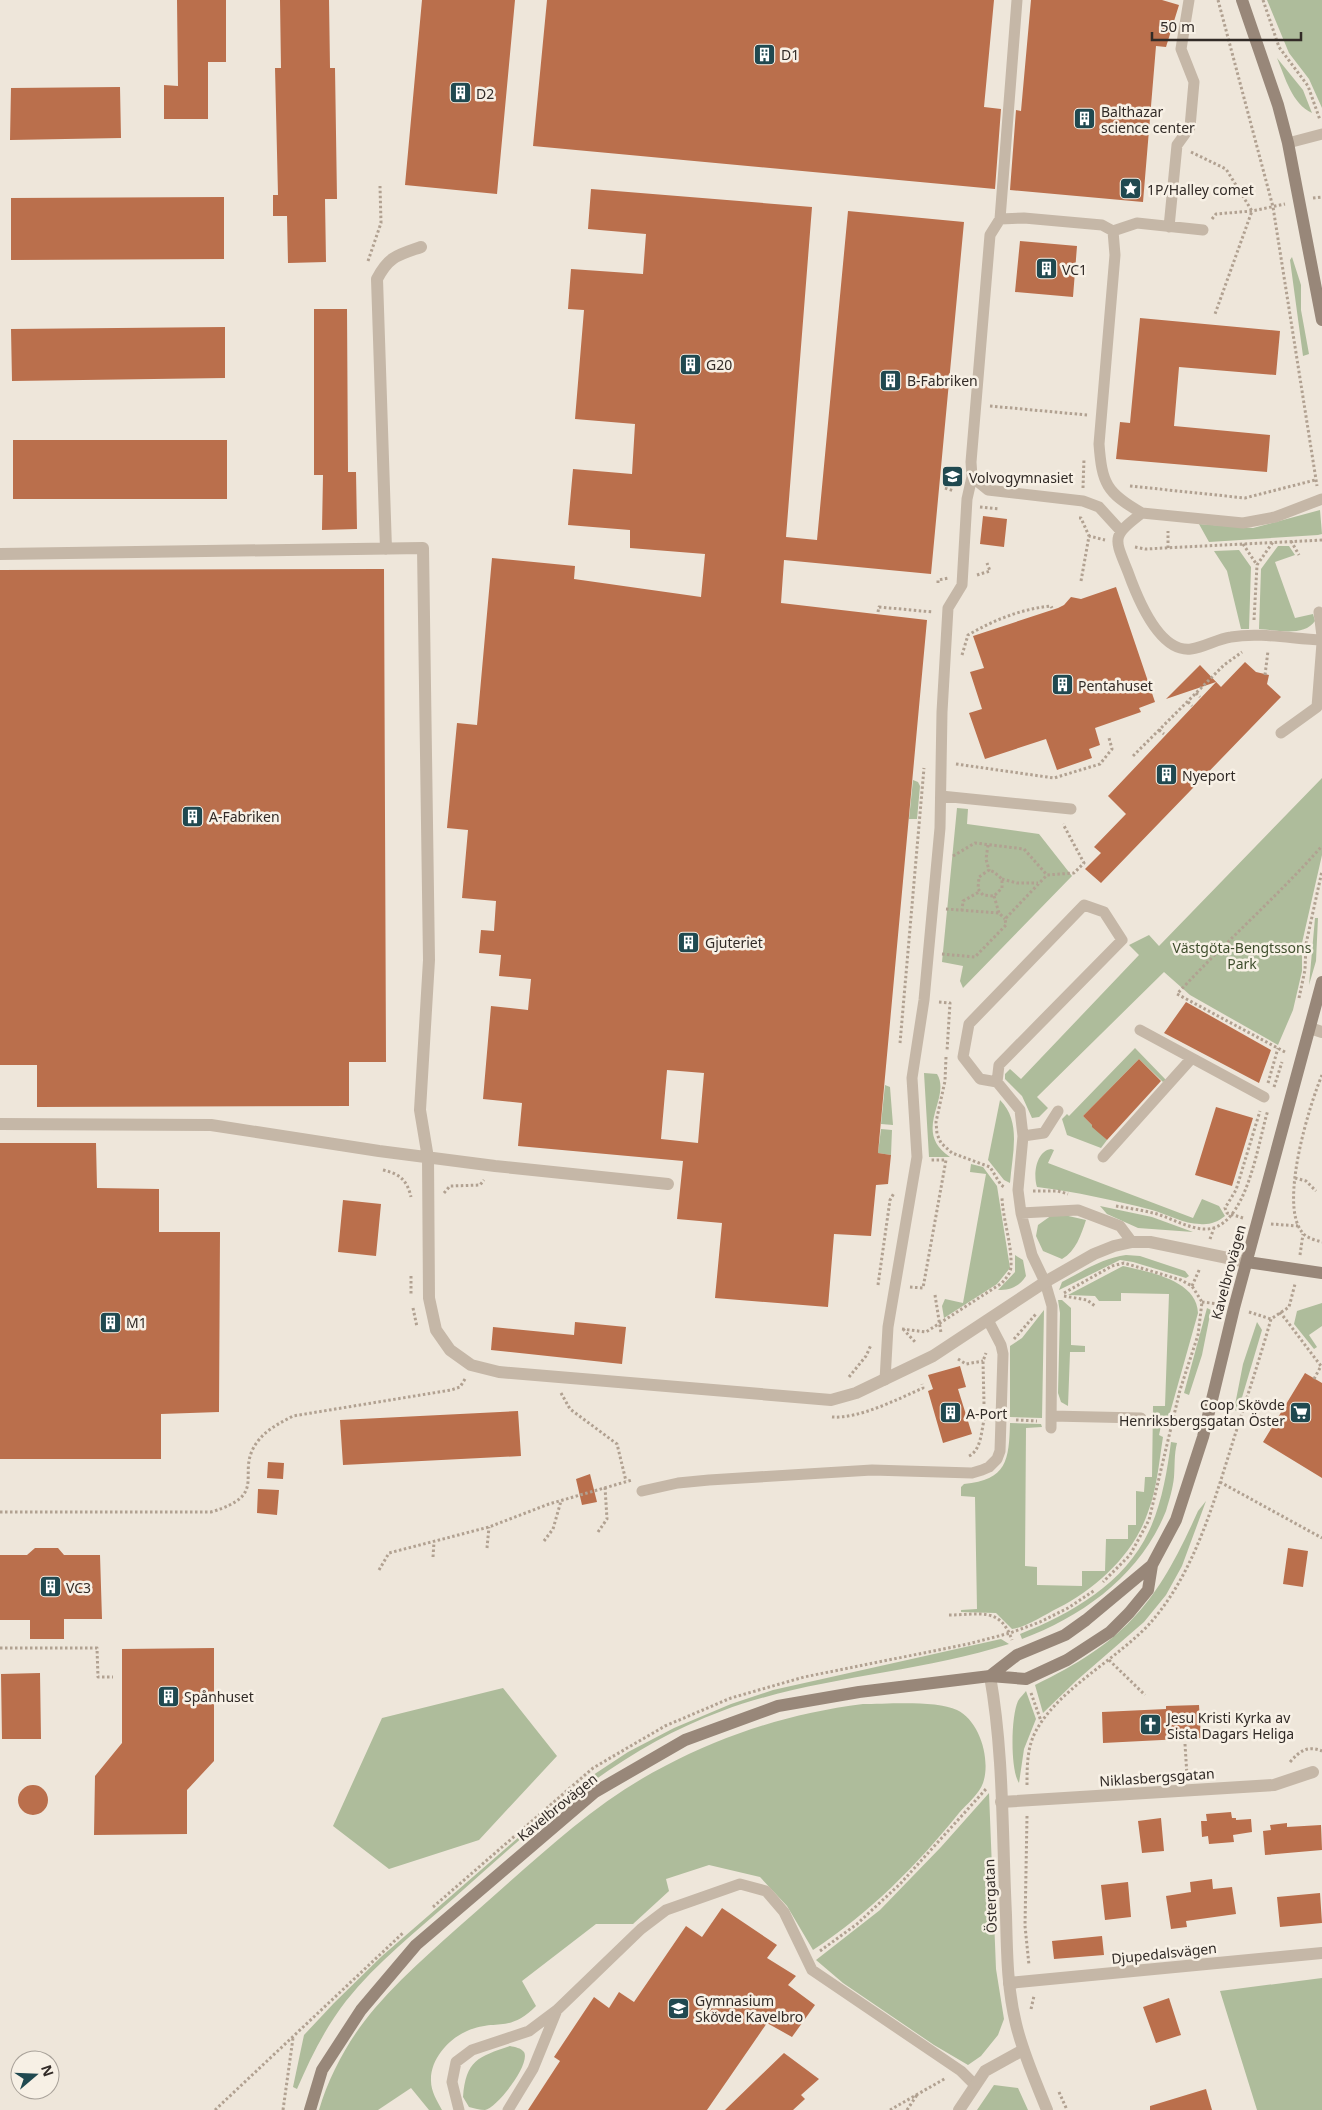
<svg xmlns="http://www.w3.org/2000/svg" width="1322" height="2110" font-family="'Noto Sans',sans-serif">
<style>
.green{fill:#aebc9b}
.building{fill:#ba6f4c;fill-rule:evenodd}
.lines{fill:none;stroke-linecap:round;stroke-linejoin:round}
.path{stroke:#b1a191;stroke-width:3;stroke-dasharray:2.5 2.5;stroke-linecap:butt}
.service{stroke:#c5b7a7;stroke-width:11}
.minor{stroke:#c5b7a7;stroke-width:12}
.tertiary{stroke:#c5b7a7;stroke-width:12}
.secondary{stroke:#988779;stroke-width:12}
.labels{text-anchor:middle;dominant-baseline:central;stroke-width:5;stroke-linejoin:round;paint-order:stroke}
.poi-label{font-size:14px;fill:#322b27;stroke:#f7f0e5;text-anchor:start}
.park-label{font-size:14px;fill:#3f4e2d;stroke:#f7f0e5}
.street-label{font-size:14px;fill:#322b27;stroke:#f7f0e5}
</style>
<rect width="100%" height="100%" fill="#eee6da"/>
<path class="green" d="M1267,0H1322V108L1309,79L1289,53Z
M1277,58L1303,90L1312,113C1292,104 1285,77 1277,58Z
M1292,257L1301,285V310L1309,354L1303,356L1290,260Z
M1320,510L1322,534L1318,535L1209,542L1199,524L1253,528Z
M1278,546H1289L1295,555L1275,562L1295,618L1313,614L1315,621C1304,637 1277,630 1259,629L1261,569Z
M1239,550L1251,567L1249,629H1241L1227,571L1214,551Z
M1322,778V855L1302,943V971L1293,1010L1278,1045L1190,995L1164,972L1037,1097L1048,1108L1039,1117L1032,1118L1022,1096L1005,1079V1074L1010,1069L1021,1079L1139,955L1129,945L1149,935L1159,946Z
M913,780L918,782L920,786L917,819H909Z
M957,808L968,809L967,824L1039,834L1072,876L963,988L960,981L963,966L942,962Z
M1315,918H1318L1316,961L1309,985Z
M1135,1048L1166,1080L1163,1082L1139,1059L1083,1116L1107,1140L1101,1148L1067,1135L1062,1119L1067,1114L1069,1116Z
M924,1073L937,1074C952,1098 911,1131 950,1157H929Z
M885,1085L890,1087L893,1125L881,1124Z
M1000,1100C1022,1122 1012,1154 1010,1183L1004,1180L988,1160Z
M881,1129L892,1130L891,1155L878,1153Z
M1051,1149L1054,1150L1048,1163L1193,1218L1202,1199L1219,1206L1225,1216C1218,1222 1209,1225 1200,1224C1184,1224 1167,1214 1152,1210C1114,1200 1076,1192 1037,1187C1033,1175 1036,1151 1051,1149Z
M971,1164L983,1167L997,1186L1010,1268L997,1284L944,1318L942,1306L945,1299L963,1303L986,1174L970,1172Z
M1100,1206L1152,1217L1193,1232L1138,1228L1107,1214Z
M1052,1215H1064L1086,1220C1081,1235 1076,1251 1062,1259L1043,1251L1036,1236L1038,1225Z
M1015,1255L1023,1260L1026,1276C1019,1287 1010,1290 998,1290L1015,1272Z
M1126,1255L1140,1256L1185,1271L1189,1276L1186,1278L1133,1262L1120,1260L1059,1290L1062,1282C1083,1271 1103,1258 1126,1255Z
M1123,1266C1149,1272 1197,1280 1198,1313L1166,1427L1161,1426L1159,1435L1163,1437C1159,1462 1157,1489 1148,1512C1134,1554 1096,1589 1058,1608C1044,1615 1027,1627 1012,1629L996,1613L961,1612V1610L977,1609L975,1497L961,1496V1487L964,1484C1007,1480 1009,1460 1010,1423L1041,1424L1042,1427L1026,1428L1025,1566L1037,1567V1585L1082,1586V1571H1105L1106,1539H1128V1525H1136V1491L1144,1492L1145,1477H1152L1153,1406H1165L1169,1294L1121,1293V1301H1099L1095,1296L1068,1295Z
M1058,1300H1062L1071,1308V1345L1085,1346V1352H1070L1068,1406L1061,1402L1058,1393L1060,1313Z
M1322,1303V1326L1309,1335L1317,1347L1314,1349L1294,1324L1297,1311L1300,1310Z
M1207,1308L1211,1310L1202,1355L1189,1395L1184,1393Z
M1044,1310L1042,1418L1010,1417V1346L1022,1338Z
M1257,1322L1262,1330L1238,1411L1234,1410L1243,1364Z
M1171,1442L1177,1443C1174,1454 1175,1466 1174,1477C1173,1488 1169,1501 1166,1511C1141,1574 1084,1616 1022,1639L1020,1634C1071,1614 1125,1583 1149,1531C1162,1503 1167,1472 1171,1442Z
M1206,1501L1182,1566L1166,1595L1144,1622L1076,1681L1043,1713L1035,1685C1126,1641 1157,1603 1198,1511Z
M1001,1639L1009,1644C915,1674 815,1676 722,1711C616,1750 537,1824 454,1898C417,1931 377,1962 346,2001C325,2028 310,2059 297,2089L293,2087L304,2035L334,2003L382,1956L581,1783L628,1752L674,1728L731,1704L773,1690Z
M503,1688L557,1756L479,1840L389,1869L333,1826L382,1718Z
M1026,1691L1036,1719L1024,1749L1019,1783C1010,1769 1011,1716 1018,1701C1020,1697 1024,1694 1026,1691Z
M863,1704C886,1704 937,1700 957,1710C980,1721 991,1760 983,1783C980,1793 966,1805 959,1813C917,1865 870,1913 813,1950L787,1906L760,1877L709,1865L666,1879L669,1891L633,1924H596L522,1981L536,2006C508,2034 497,2018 467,2031C448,2039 430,2060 431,2081C431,2091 437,2101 442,2110H429L411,2088L378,2110H319C330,2073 350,2037 375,2008C409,1969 450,1935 488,1901C544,1852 598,1800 665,1766C728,1733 792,1713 863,1704Z
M989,1793L996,1969L1004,2019L998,2035L981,2056L968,2065L934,2045L843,1983L816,1960L880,1910L941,1847Z
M1322,1978V2110H1257L1220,1991Z
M510,2046C515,2047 521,2048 524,2052C531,2064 497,2108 485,2110C480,2110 474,2108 469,2107L463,2097C466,2060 478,2057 510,2046Z
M994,2085L1018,2088L1028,2110H977Z"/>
<path class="building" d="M177,0H226V62H208V119H164V85L178,86Z
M280,0H329L330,68H335L337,199H325L326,262L288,263L287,216H273V195H278L275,68H281Z
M422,0H515L497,194L405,185Z
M547,0H994L984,107L1001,109L995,189L533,146Z
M1031,0H1162L1179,5L1166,47L1156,46L1143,202L1010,190L1016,110L1021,111Z
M120,87L121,138L10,140L11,88Z
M591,189L812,207L786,537L817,540L848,211L964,222L931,574L784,560L781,603L927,620L878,1153L891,1155L888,1184L876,1185L871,1236L834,1234L828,1307L715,1298L722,1223L677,1219L683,1161L518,1146L522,1103L483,1099L491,1006L528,1010L531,979L499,976L501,955L479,953L481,930L494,931L496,901L462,898L468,830L447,828L457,723L477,725L492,558L575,566L574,579L701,597L705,554L630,548V530L568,525L573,469L632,474L635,424L575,419L584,310L568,309L571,269L643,274L646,234L588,229ZM667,1070L704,1073L698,1143L661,1139Z
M224,197V259L11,260V198Z
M1020,241L1077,246L1073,297L1015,292Z
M314,309H347L348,472H356L357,529L322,530L323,475H314Z
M1140,318L1280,331L1276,375L1179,367L1174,426L1270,435L1267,472L1116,459L1120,422L1130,423Z
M225,327V378L12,381L11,329Z
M13,440H227V499H13Z
M983,516L1007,519L1004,547L980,544Z
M384,569L386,1062H349V1106L37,1107V1065H0V570Z
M1116,587L1155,702L1139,708L1141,712L1095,728L1100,745L1089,749L1092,758L1057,770L1046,739L985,759L969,713L982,709L970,672L984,668L973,636L1058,608L1064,605L1071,597L1081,599Z
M1245,662L1256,672L1269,675L1267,684L1281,697L1101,883L1085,869L1101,853L1094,847L1126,814L1108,796L1216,682L1166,699L1200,665L1221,687Z
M1186,1002L1271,1050L1259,1083L1164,1033Z
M1139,1059L1161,1081L1107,1140L1092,1127V1125L1083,1116Z
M1216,1107L1253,1118L1232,1186L1195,1175Z
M0,1143H96L97,1188L159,1189V1232H220L219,1412L161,1414V1459H0Z
M343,1200L381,1204L376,1256L338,1252Z
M575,1322L626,1327L622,1364L491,1350L493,1327L574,1335Z
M960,1366L966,1387L958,1389L972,1434L943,1443L928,1391L933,1389L928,1375Z
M1305,1373L1322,1383V1478L1263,1442Z
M518,1411L521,1456L343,1465L340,1420Z
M268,1462L284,1463L283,1479L267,1478Z
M590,1474L597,1502L582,1505L576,1479Z
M258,1489L279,1490L277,1515L257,1513Z
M35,1548H58L64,1555H100L102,1619H64V1639H30V1620H0V1555H27Z
M1288,1548L1308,1551L1303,1587L1283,1584Z
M214,1648V1761L187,1790V1834L94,1835L95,1776L122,1743V1649Z
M40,1673L41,1739H2L1,1674Z
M1199,1705L1201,1738L1103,1743L1102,1712L1166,1709V1706Z
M18 1800a15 15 0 1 1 30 0a15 15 0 1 1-30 0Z
M1231,1812L1232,1818H1236V1820L1251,1819L1252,1832L1233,1835L1234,1842L1209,1844L1208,1836L1202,1837L1201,1821H1207L1206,1814Z
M1161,1818L1164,1851L1142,1853L1138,1821Z
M1287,1823V1827L1321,1825L1322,1850L1265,1855L1263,1831L1271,1830L1270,1825Z
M1212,1879L1213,1889L1232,1887L1236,1914L1186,1921L1187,1927L1171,1929L1166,1896L1191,1892L1190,1882Z
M1128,1882L1131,1917L1105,1920L1101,1885Z
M1320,1893L1322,1923L1280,1927L1277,1897Z
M722,1908L777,1945L767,1958L796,1976L788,1985L815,2005L792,2037L767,2023L707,2110H528L560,2061L554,2057L594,1997L609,2008L619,1992L634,2002L686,1926L702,1937Z
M1102,1936L1104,1955L1054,1959L1052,1941Z
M1169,1998L1181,2035L1156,2043L1143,2007Z
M784,2053L819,2079L801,2095L805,2099L793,2110H725Z
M1206,2089L1212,2110H1150V2106Z"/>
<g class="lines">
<path class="path" d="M1218,0L1273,207L1317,486
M1263,0L1279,47L1308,86L1320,120
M1191,152L1226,169L1252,211L1215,314
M1313,198L1322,197
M1212,219L1216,214L1252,211L1285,204
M368,261L381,223L380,186
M990,406L1087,415
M1130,486L1245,498L1315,480
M945,488L954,491
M1083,488L1084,459
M980,507L999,509
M1079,518H1081L1089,536
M1291,541L1299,555
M1243,544L1257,565
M1135,547L1145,549L1322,540
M1168,548V531
M977,575L990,571L987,563
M1081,581L1089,536L1105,540
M938,583V580L949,578
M878,612L879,607L933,612
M1254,620L1257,565L1273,542
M962,655L968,635C994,620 1021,609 1051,606L1052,608
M1265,675L1268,651
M1196,693L1200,697
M1188,702L1192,706
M1159,730L1164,734
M1133,756L1224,665L1242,652
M956,764L1054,778L1100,764L1112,749L1109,738
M988,845L986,859L989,870L979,877L978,889L983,895L994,896L1002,888V879L994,872L989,870
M953,856L975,843L1024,849L1047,875
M1002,879L1017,883H1038
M994,896L999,913
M946,909L999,913L1005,919
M962,911L963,901L979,892
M942,954L975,957L1006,925L1005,919L1047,875L1074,873L1084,863L1063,824
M1299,998L1305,970L1306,944L1322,871
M939,1002L950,1003L947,1051
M900,1043L924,768
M1285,1052L1177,994C1224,943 1276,898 1322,846
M946,1057L945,1081L936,1122L937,1134L941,1143L952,1153L990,1167L1001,1185L1004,1187
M1322,1075C1309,1106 1279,1204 1302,1232C1306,1238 1315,1240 1322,1242
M1268,1083L1278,1048
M1274,1087L1282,1062
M383,1170C400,1174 407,1180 411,1197
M1295,1178L1306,1181L1316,1191
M1033,1191H1058L1068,1194
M444,1193L450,1186L480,1185L484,1180
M1116,1206C1128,1208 1141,1210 1153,1213C1170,1217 1186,1228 1204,1229C1247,1231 1258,1141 1268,1110
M1243,1218L1227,1213L1225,1208L1236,1190L1260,1111
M1271,1224L1298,1226
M1210,1239L1214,1228
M1300,1255L1303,1234
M411,1276V1295
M878,1285L890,1200L894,1193
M1192,1286L1200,1268
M910,1287L923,1288L946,1160H931
M1064,1293L1112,1266L1124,1263L1181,1280L1192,1286L1202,1302L1198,1335L1180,1390L1149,1520L1130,1555L1103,1582
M935,1295L941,1333
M1064,1296L1087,1300L1095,1306
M1202,1302L1219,1304
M413,1308L417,1327
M1249,1312L1271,1319
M1280,1312L1321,1366L1314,1379
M902,1329L926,1332L1002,1283C1006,1278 1011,1273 1011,1266C1012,1244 1003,1220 1002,1198
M903,1329L916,1343
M1014,1339L1036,1314
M958,1359L966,1364L983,1361
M849,1377L866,1356L871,1345
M561,1393L570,1409L617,1444L626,1481
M984,1404L983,1361L986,1353
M832,1417C859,1419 898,1399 923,1388L922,1384
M1016,1420L1037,1421
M969,1456C981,1450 981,1433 984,1420
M1220,1482L1322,1538
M0,1512H211C272,1494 233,1473 258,1441C267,1429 280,1423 293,1416L451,1390L460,1387L465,1379
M598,1532L607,1519L605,1487
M544,1541L553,1529L561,1501
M487,1548L489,1527
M433,1557L434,1542
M379,1570L389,1553L489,1527L549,1504L632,1480
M949,1615C979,1615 1000,1606 1012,1640
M0,1648H97L98,1677H113
M1109,1660L1145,1695
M1031,1693L1041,1721
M1185,1744L1187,1776
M1290,1762C1300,1751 1307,1745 1322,1751
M1027,1785C1027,1769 1027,1752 1033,1737C1053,1691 1119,1659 1152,1621C1196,1570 1215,1498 1235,1435C1247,1397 1260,1358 1271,1319L1289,1307L1295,1284
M1027,1816L1025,1926L1029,1965
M433,1907L593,1768L665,1726L731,1698L804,1677L968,1644L1010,1633L1040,1622L1068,1608L1095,1590
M820,1951L857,1924L900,1884L986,1789
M1031,2009L1034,1996
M1059,2092L1067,2110
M215,2110L404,1932
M283,2110L293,2038
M890,2110L946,2078
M907,2110L917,2095"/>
<path class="service" d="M1288,143L1322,134
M1000,219L1017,0
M1169,227L1177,145L1190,127L1194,82L1181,49L1189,0
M1113,231L1137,223L1203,230
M1322,499L1275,517L1243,523L1142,513C1111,537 1114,537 1128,572C1137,597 1159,653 1191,649C1205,647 1217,639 1231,637C1260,632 1293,639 1322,640
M1120,530L1099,507L1083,501L988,490L972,477L971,462L990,235L1000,219L1024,218L1102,225L1113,231L1115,255L1099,444C1102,483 1106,493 1142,513
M1319,612L1322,636
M1281,733L1317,707L1322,643
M941,796L1071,809
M1140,1030L1264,1097
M997,1082L999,1065L1122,940L1104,912L1084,905L969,1024L963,1057L980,1079L997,1082L1020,1110L1023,1136L1018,1190L1021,1213L1032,1255L1045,1282L1052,1306L1051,1428
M1023,1136L1044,1133L1058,1111
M1103,1157L1191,1059
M1021,1213L1078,1210L1120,1226L1132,1242
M885,1380L888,1327L917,1157L912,1078L924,1000L940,828L942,712L948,608L962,585L967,499L972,477
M1051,1416L1141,1418
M642,1491L678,1483L709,1480L872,1470L972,1473L982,1470L989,1467L997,1459L1000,1451L1003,1354L1001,1345L988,1320
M459,2110L452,2082L456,2062L472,2050L529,2031L557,2010L641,1929L666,1910L740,1884L766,1891L784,1912L812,1970L961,2071L975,2085
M508,2110L533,2069L557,2010"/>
<path class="minor" d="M386,549L377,279C389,256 398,255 421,247
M0,554L423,548L429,960L420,1110L428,1158L429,1298L436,1330L450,1350L471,1365L499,1372L831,1400L856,1393L933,1356L1045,1282L1094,1254L1114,1246L1132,1242H1150L1247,1262
M1310,1028L1322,1032
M0,1124L211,1125L379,1151L495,1166L668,1184
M1001,1802L1274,1785L1313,1772
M1009,1983L1322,1953
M959,2110L985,2071L1023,2050"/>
<path class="tertiary" d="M990,1676C1004,1754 1002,1836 1006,1915C1007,1951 1007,1988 1016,2024C1023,2054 1036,2082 1047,2110"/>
<path class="secondary" d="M1242,0L1278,105L1288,143L1322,320
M1247,1262L1322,1273
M990,1676L1017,1655L1065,1635L1086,1620L1152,1565
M310,2110L322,2070L361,2010L416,1945L595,1792L685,1740L778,1706L859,1692L990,1676L1026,1679L1067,1660L1110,1632L1129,1613L1148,1590L1152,1565L1176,1520L1203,1437L1234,1308L1322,982"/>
</g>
<defs>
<symbol id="building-square" viewBox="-11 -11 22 22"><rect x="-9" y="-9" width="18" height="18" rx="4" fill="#204950" stroke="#f7f0e5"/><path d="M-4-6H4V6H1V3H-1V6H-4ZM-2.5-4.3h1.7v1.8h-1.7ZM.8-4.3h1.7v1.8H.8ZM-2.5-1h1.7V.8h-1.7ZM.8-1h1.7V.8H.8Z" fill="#fff"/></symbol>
<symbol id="sight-square" viewBox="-11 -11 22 22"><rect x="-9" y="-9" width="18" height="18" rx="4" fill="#204950" stroke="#f7f0e5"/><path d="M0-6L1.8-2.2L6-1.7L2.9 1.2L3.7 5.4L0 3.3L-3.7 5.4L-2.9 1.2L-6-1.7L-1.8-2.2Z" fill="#fff"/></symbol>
<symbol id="school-square" viewBox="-11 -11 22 22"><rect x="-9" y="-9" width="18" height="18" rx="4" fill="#204950" stroke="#f7f0e5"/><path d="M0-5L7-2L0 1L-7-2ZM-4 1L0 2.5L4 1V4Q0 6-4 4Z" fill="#fff"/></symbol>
<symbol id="supermarket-square" viewBox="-11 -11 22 22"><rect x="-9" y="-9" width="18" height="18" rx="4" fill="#204950" stroke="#f7f0e5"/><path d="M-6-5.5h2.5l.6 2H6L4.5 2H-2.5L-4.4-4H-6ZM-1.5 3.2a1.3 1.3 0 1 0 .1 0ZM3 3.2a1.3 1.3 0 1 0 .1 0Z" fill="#fff"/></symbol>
<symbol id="church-square" viewBox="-11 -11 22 22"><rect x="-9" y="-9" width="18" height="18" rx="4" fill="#204950" stroke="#f7f0e5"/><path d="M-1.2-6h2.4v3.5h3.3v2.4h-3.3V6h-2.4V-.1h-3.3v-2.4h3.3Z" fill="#fff"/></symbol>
</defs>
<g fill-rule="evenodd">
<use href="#building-square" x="752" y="42" width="25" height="25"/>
<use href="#building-square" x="448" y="80" width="25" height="25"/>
<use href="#building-square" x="1072" y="106" width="25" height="25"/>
<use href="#sight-square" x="1118" y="176" width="25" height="25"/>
<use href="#building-square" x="1034" y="256" width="25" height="25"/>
<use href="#building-square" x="678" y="352" width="25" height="25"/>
<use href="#building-square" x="878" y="368" width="25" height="25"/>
<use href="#school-square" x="940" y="464" width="25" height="25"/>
<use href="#building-square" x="1050" y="672" width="25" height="25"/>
<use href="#building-square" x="1154" y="762" width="25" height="25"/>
<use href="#building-square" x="180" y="804" width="25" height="25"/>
<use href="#building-square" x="676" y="930" width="25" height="25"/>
<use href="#building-square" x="98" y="1310" width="25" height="25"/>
<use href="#supermarket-square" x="1288" y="1400" width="25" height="25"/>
<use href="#building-square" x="938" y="1400" width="25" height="25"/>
<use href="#building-square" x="38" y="1574" width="25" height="25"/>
<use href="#building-square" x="156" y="1684" width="25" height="25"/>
<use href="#church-square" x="1138" y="1712" width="25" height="25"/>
<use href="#school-square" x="666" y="1996" width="25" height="25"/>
</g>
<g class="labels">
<g class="poi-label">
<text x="781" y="54">D1</text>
<text x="476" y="93">D2</text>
<text x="1101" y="111">Balthazar<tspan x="1101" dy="16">science center</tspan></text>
<text x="1147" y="189">1P/Halley comet</text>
<text x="1062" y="269">VC1</text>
<text x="706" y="364">G20</text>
<text x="907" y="380">B-Fabriken</text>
<text x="969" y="477">Volvogymnasiet</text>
<text x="1078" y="685">Pentahuset</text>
<text x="1182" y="775">Nyeport</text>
<text x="209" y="816">A-Fabriken</text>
<text x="705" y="942">Gjuteriet</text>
<text x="126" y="1322">M1</text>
<text x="1285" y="1404" text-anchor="end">Coop Skövde<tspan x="1285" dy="16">Henriksbergsgatan Öster</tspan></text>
<text x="966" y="1413">A-Port</text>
<text x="66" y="1587">VC3</text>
<text x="184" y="1696">Spånhuset</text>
<text x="1167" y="1717">Jesu Kristi Kyrka av<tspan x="1167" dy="16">Sista Dagars Heliga</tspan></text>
<text x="695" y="2000">Gymnasium<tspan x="695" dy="16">Skövde Kavelbro</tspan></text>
</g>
<g class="park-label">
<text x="1242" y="947">Västgöta-Bengtssons<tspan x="1242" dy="16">Park</tspan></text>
</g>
<g class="street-label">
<text transform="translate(1228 1272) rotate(-75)">Kavelbrovägen</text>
<text transform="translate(1157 1777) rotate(-4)">Niklasbergsgatan</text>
<text transform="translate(557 1807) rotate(-39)">Kavelbrovägen</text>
<text transform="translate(990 1896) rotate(-92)">Östergatan</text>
<text transform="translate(1164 1953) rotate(-6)">Djupedalsvägen</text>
</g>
</g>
<g transform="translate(35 2075) rotate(71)"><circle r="24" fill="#f7f0e5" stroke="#a8a199"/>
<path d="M0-4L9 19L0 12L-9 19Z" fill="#204950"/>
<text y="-8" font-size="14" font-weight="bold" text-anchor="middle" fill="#322b27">N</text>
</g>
<path d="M1152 32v8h149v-8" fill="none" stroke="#322b27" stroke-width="2.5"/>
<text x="1160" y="32" font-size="15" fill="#322b27" stroke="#f7f0e5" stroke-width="4" paint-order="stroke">50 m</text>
</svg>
